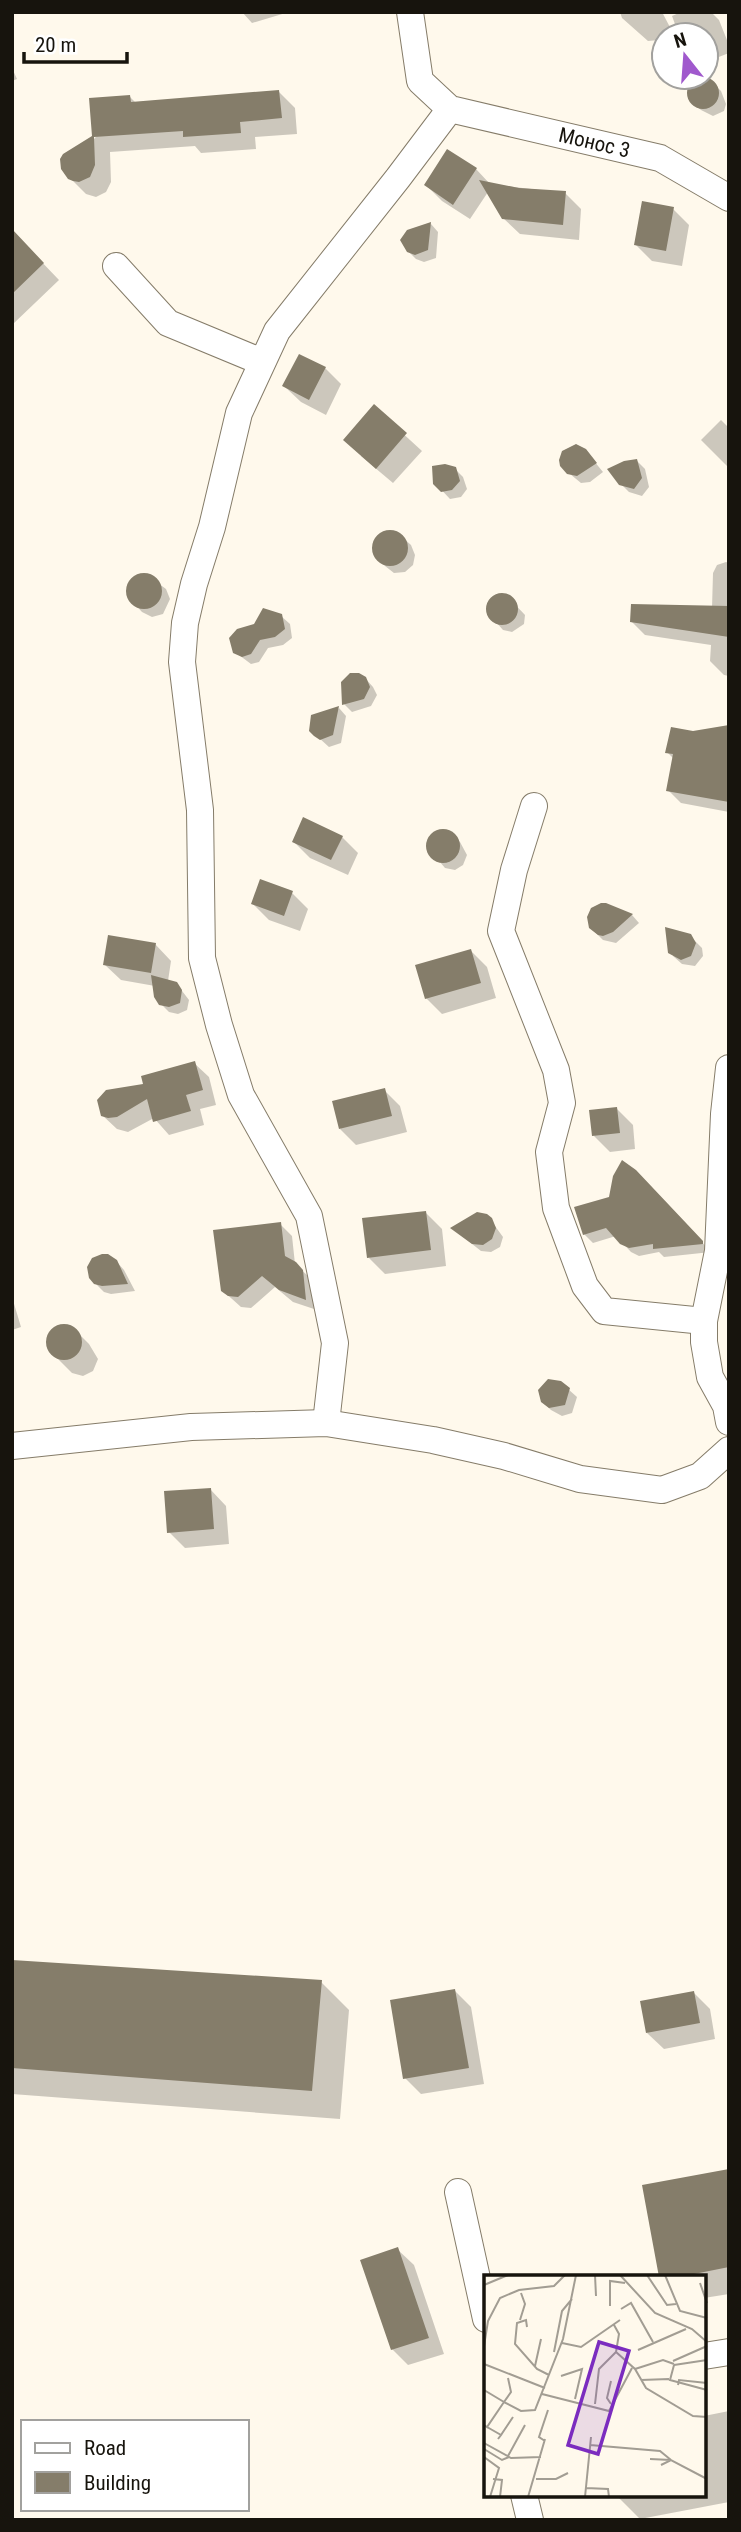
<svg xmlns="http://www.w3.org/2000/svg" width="741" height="2532" font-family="'Roboto Condensed',sans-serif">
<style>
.shadow{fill:#0003}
.building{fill:#857d6a}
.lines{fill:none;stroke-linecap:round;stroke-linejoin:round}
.minor-casing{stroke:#857c69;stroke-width:28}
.minor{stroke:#fff;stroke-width:26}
.labels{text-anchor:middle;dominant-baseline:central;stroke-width:6;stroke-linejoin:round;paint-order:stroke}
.street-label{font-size:21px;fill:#17140d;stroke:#fff}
.inset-road{fill:none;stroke:#a29d93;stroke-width:2}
.view{fill:#7b2cbf;fill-opacity:0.15;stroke:#7b2cbf;stroke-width:3.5}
.inset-edge{fill:none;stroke:#17140d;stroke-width:3.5}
</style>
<rect width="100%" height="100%" fill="#fff9ec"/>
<path class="shadow" d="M242,12H289L252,23Z
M620,12H662L672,31L659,40L648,41L622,18Z
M681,12H711L719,20L729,45V53L706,62V35H679L672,16Z
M12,68L17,79L12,81Z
M696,77H702L712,82L721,91L726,104L724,111L713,116L701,110L692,102L691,88Z
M279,92L295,108L297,134L255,137L256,149L201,153L195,146L110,152L111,182L106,192L96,197L86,194L65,173L130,97L136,103Z
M476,169L490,184L565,193L581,209L579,240L520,234L503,218L488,192L470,219L442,201L426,185Z
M673,209L689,225L682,266L652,261L635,244Z
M431,224L438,232L436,258L424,262L416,259L408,251Z
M15,234L59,280L12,325V236Z
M325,368L341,384L326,415L301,402L284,386Z
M374,407L422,451L393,483L361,456Z
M721,420L729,428V468L701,440Z
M585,450L603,472L590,482L581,483L564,469Z
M637,461L645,469L649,487L642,496L629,492L620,483Z
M455,469L463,477L467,489L461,497L450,499L435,483Z
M387,532L402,537L411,545L415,555L413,565L405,572L394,573L385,566L374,553V542L382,534Z
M726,562L729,563V676L724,675L710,661L711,645L645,635L631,621L712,608L713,573L717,565Z
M147,575L166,589L170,599L163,614L152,617L142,612L130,599L128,589L137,577Z
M497,595H506L525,615L524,624L512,632L503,630L488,613V604Z
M281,616L290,624L292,638L283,645L268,648L259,662L251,664L235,652Z
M365,678L373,687L377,695L371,706L352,712L344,704Z
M339,708L346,716L341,743L329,747L319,738Z
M729,727V812L681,803L668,790L674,759L667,752L693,733Z
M437,832L452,834L460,842L467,855L463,865L455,870L445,868L428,848L430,838Z
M342,837L358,853L348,875L310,858L294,842Z
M292,893L308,909L300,931L269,920L253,904Z
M601,905L632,915L639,923L616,943L603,940L594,931Z
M690,936L702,948L703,956L695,966L682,964L673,956Z
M155,944L171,961L168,981L176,983L189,1000L187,1010L178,1014L169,1012L161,1004L155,986L121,980L104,964Z
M471,951L487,967L496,998L442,1014L426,998Z
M194,1063L209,1077L216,1105L200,1109L204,1125L169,1135L154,1118L128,1132L117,1129L102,1115Z
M384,1090L400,1106L407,1132L356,1145L340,1129Z
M617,1109L633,1125L635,1149L610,1152L594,1136Z
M645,1181L711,1252L664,1257L659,1252L639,1256L631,1252L616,1236L593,1243L584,1234L610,1198Z
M426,1213L442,1229L446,1266L385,1274L369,1258Z
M487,1215L503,1237L500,1247L491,1252L481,1251L453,1229Z
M280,1224L292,1236L295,1264L308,1276L317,1310L293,1302L275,1287L251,1308L241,1307L222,1290Z
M116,1261L124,1270L135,1291L111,1294L104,1292L95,1283Z
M12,1297L21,1327L12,1330Z
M64,1326L72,1327L89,1344L98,1359L93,1371L83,1376L72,1373L51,1352L48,1342L49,1335Z
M568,1389L577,1397L572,1413L562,1416L551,1410L542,1402Z
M210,1489L226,1506L229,1544L185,1548L169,1532Z
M12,1962L321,1982L349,2010L340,2119L12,2094Z
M455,1991L471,2007L484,2084L421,2094L405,2078Z
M694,1993L710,2009L715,2039L664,2049L647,2033Z
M729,2171V2294L704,2298V2276H661Z
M397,2249L414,2265L444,2354L408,2365L392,2349Z
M729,2411V2502L640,2519L617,2496L704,2495V2416Z"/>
<path class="building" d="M687 93a16 16 0 1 1 32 0a16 16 0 1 1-32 0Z
M279,90L282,118L240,122L241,133L183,137V131L94,137L95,165L90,177L79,182L73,181L68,179L61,169L60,159L63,154L92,136L89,98L130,95L131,102Z
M447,149L477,168L453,205L424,185Z
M479,180L519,188L566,191L563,225L502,219Z
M642,201L674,207L666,251L634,245Z
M431,222L428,250L415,255L407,252L400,240L407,230Z
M12,229L44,263L12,294Z
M299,354L326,367L309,400L282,386Z
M374,404L407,433L376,469L343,440Z
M576,444L586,449L597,463L577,476L567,474L560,466L559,460L562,451Z
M637,459L642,478L634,489L619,485L607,469L624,461Z
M445,464L456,467L460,481L452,490L441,492L433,484L432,466Z
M372 548a18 18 0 1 1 36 0a18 18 0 1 1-36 0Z
M126 591a18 18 0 1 1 36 0a18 18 0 1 1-36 0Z
M486 609a16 16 0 1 1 32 0a16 16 0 1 1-32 0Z
M631,604L729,606V637L630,622Z
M263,608L282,614L285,629L275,637L260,640L251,654L242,657L233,653L229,638L237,629L254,624Z
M350,673H359L366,677L370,687L364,699L342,705L341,682Z
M339,706L333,735L320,740L314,736L309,731L311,715Z
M729,725V802L666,791L673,754L665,753L671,727L693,731Z
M303,817L343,836L331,860L292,842Z
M426 846a17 17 0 1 1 34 0a17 17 0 1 1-34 0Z
M260,879L293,891L284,916L251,904Z
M601,903H606L633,914L613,932L603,936L598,935L589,928L587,917L591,908Z
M665,927L691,934L696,943L691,956L681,960L668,953Z
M108,935L156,943L151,973L103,965Z
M471,949L481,983L425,999L415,965Z
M151,975L177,982L182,990L180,1003L169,1007L159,1005L154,997Z
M195,1061L203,1090L186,1095L191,1111L153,1122L147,1099L117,1117L108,1118L101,1116L97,1100L106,1090L143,1084L141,1076Z
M385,1088L392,1116L339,1129L332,1101Z
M617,1107L620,1133L592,1136L589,1110Z
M622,1160L636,1170L703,1241V1244L653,1249V1244L629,1248L620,1244L606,1228L583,1235L574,1207L609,1197L613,1176Z
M426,1211L431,1250L367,1258L362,1218Z
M477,1212L487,1214L492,1218L496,1228L492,1239L483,1245L472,1244L450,1228Z
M281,1222L285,1256L296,1262L303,1270L306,1300L279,1290L262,1276L238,1297L228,1296L221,1291L213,1230Z
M102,1254H108L117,1260L128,1284L102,1286L94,1284L89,1278L87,1267L92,1258Z
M46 1342a18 18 0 1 1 36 0a18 18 0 1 1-36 0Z
M548,1379L561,1381L570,1388L565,1405L549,1408L541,1402L538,1390Z
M211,1488L214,1529L167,1533L164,1491Z
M12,1960L322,1980L312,2091L12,2068Z
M455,1989L469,2068L403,2079L390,2000Z
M694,1991L700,2023L646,2033L640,2001Z
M729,2169V2267L679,2277H659L642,2185Z
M398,2247L429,2338L391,2350L360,2260Z"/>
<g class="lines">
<defs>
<g id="minor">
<path id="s1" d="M410,12L420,81L450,109L660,158L729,198"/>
<path d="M116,266L168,323L262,362"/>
<path d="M534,806L514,870L501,931L556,1070L562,1103L549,1152L556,1208L585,1286L604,1311L704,1321"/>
<path d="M729,1068L724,1114L718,1251L704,1321V1342L710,1377L726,1406L729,1422"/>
<path d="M326,1423L335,1343L309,1216L241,1095L219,1025L202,958L200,810L182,662L185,623L194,584L212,527L239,413L277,331L398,178L450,109"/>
<path d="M12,1446L191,1427L326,1423L433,1440L504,1456L580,1479L662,1490L700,1476L729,1450"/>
<path d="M458,2192L486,2319"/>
<path d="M704,2356L729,2352"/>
<path d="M524,2495L530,2520"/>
</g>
</defs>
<use href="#minor" class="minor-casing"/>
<use href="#minor" class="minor"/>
</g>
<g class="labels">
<g class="street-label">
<text stroke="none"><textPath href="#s1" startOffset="259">Монос 3</textPath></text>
</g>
</g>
<g transform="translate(484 2275)">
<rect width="222" height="222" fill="#fff9ec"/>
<path class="inset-road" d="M111,0L112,21M136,0L171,38L208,54L223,67M163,0L183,30L192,29M181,0L196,36L223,43M216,8L223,28M0,10L24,0M126,31V6L141,8M137,34L147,28L169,67M36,45L41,29L37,18M130,50L135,59L132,77M43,52L42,45L33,48L31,69L53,94L65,100M78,68L97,72L136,45M0,71L4,46L16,23L35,15L70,11L81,0M154,75L202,54M70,77L78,36L88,24M132,77L151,94L162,113L209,141L223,142M189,86L223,71M0,89L61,113M190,90L186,105L223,115M190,90L223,85M51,91L57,64M151,94L179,85L190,89M77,101L98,94L91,124M157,105L185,104M127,106L123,123L127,129M194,110L195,105L223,108M0,115L20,127L27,117L24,103M58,119L125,136L148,93M111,129L115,94L132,77M0,150L3,152L20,127L37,136L51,135L79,64L92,0M3,152L17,160L14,164M17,160L29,142M61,166L55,162L64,135M0,168L27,183L57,182M106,170L176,176L187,185M0,174L18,185L25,182M24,181L41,150M0,182L15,193L6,222M166,184L187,185M177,190L187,185L223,204M9,204L18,205L16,222M52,204H72L84,198M102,213L124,214L125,222M44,222L61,164M101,222L107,162"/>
<path class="view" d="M115,67L145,76L114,179L84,170Z"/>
<rect width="222" height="222" class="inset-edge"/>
</g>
<rect width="741" height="2532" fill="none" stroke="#17140d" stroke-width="28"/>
<rect x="21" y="2420" width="228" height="91" fill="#ffffff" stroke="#a2a19e" stroke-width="2"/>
<rect x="35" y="2443" width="35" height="10" fill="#ffffff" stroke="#a2a19e" stroke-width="2"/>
<text x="84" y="2455" font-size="21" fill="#17140d">Road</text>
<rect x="35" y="2472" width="35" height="21" fill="#857d6a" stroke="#a2a19e" stroke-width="2"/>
<text x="84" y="2490" font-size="21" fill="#17140d">Building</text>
<g transform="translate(685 56) rotate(343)"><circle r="33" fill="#ffffff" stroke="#a2a19e" stroke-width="2"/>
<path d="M0-5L12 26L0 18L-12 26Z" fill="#a059cd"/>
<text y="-10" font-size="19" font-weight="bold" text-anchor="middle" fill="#17140d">N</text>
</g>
<path d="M24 52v10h103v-10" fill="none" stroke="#17140d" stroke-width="3.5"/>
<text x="35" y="52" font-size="21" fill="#17140d" stroke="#ffffff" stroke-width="5" paint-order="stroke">20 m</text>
</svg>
